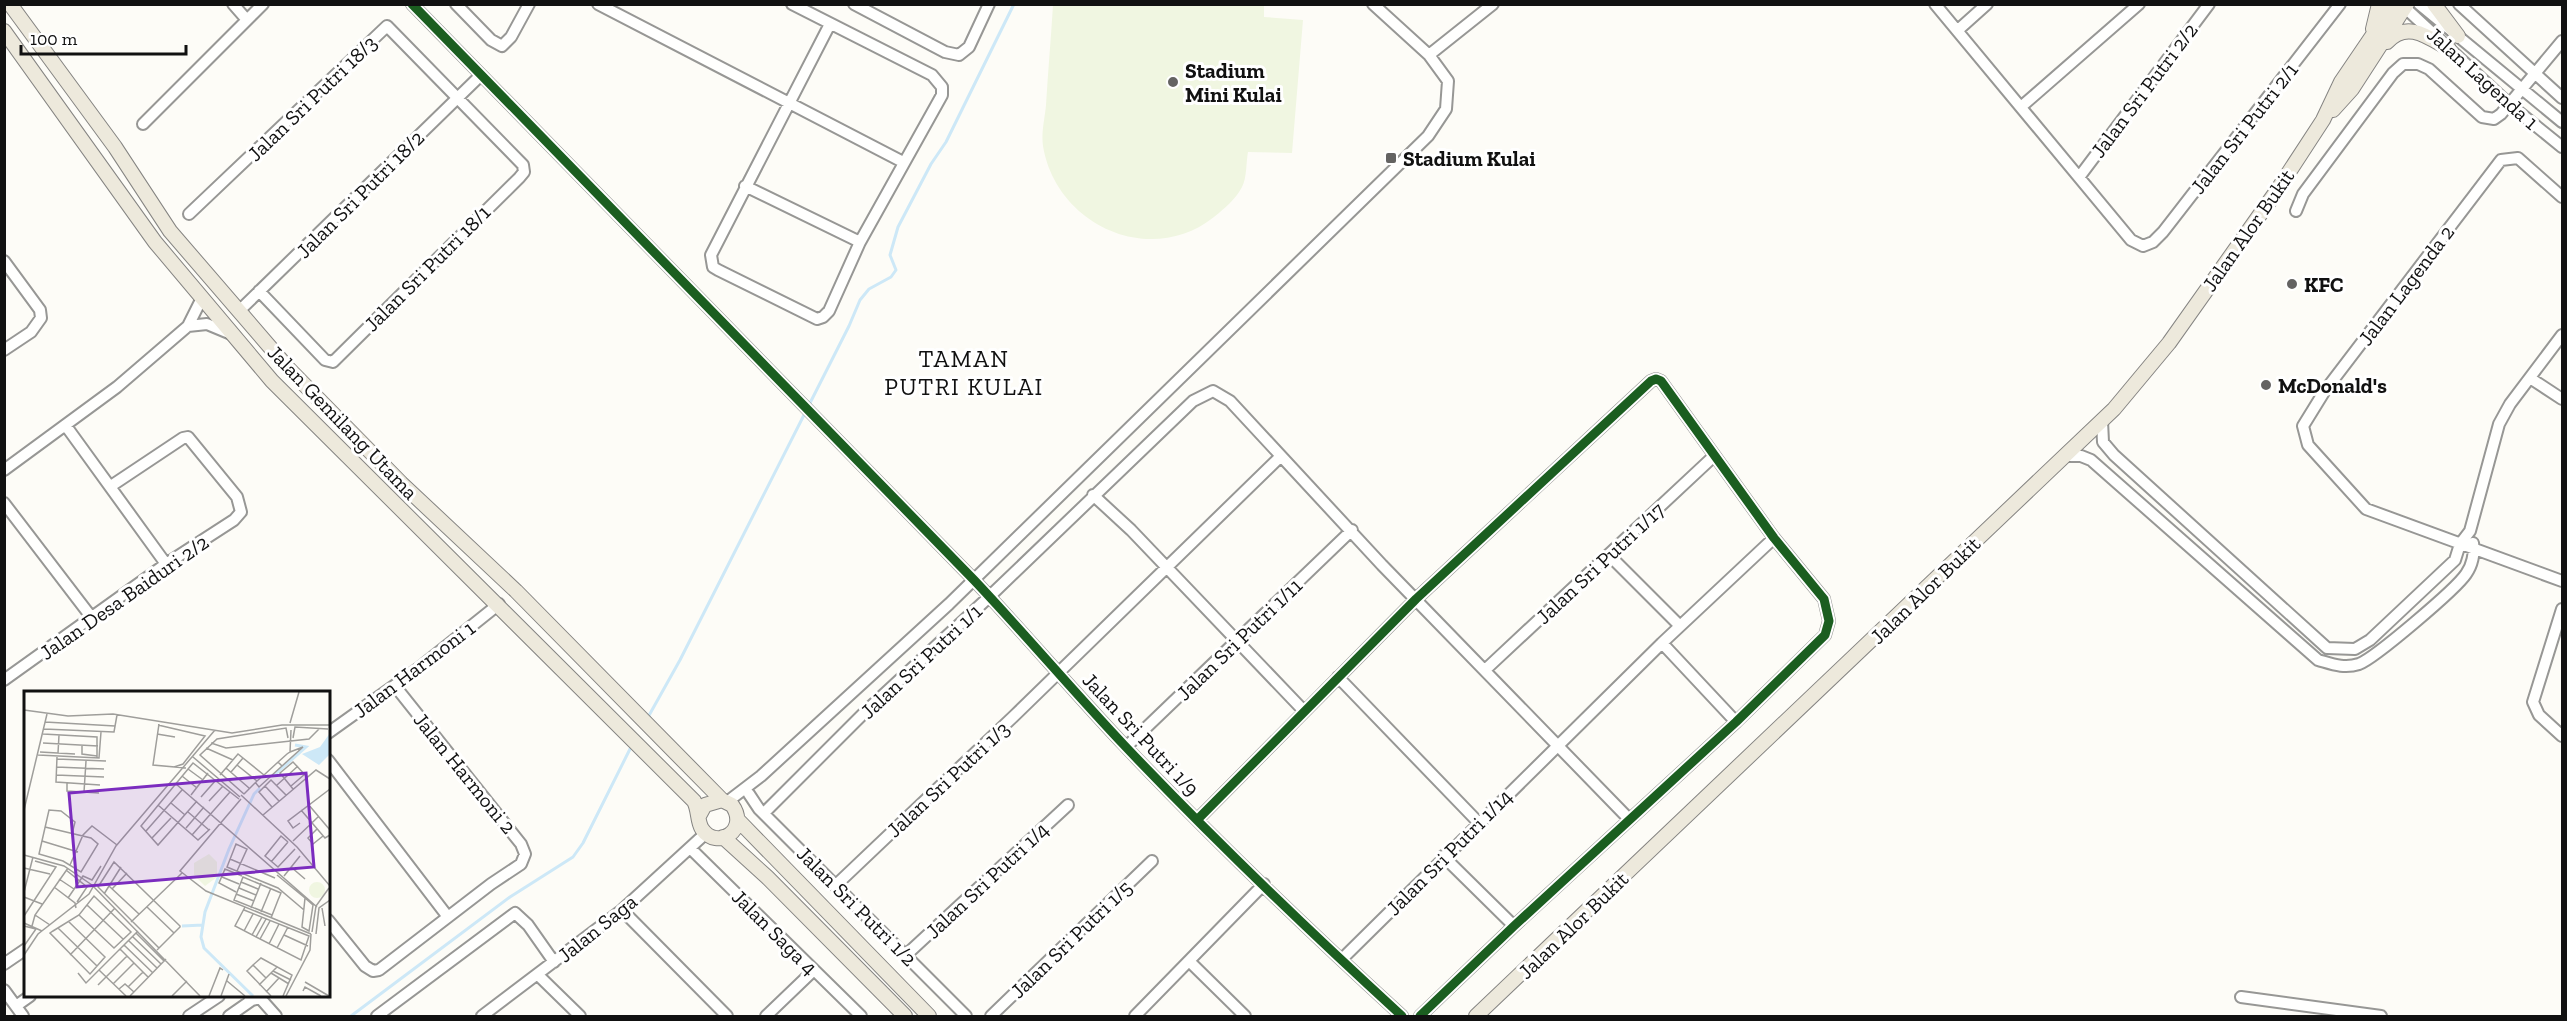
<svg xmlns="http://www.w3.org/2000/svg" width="2567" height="1021" font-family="'Zilla Slab',serif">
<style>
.pitch{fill:#f0f6e1}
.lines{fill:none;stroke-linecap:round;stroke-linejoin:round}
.stream{stroke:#cde8f7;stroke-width:3}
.minor-casing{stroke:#979795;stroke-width:14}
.major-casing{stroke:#858482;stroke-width:16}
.minor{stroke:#fffffe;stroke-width:10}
.major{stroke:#ede9dc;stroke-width:14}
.cycleway-casing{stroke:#fff;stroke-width:13}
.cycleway{stroke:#1b5e20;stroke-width:9}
.poi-dot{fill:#646362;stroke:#fff;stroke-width:2}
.labels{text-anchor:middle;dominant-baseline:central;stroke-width:6;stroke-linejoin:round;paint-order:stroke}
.poi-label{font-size:21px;font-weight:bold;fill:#111;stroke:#fff;text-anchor:start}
.street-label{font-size:21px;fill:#111;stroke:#fff}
.quarter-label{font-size:24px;letter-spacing:1.5px;fill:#111;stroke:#fff}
.inset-river{fill:none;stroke:#cde8f7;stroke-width:3}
.inset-road{fill:none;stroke:#9f9e9b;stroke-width:1.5}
.view{fill:#7b2cbf;fill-opacity:0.15;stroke:#7b2cbf;stroke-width:3}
.inset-edge{fill:none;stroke:#111;stroke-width:3}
</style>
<rect width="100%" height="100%" fill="#fdfcf7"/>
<path class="pitch" d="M1053,5H1264V17L1303,20L1292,153L1248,152C1246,162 1247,178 1242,187C1235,200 1225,208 1214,217C1150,268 1056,225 1043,146C1041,133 1045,117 1046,105C1048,71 1051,38 1053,5Z"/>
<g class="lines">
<path class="stream" d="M808,407L849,326L860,300L869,289L891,277L896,270L890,255L898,227L931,164L946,142L1014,4
M647,719L680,660L805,413
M351,1016L510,897L573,857L583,843L632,745"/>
<defs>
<path id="minor" d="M233,4L247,20
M412,4L974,580C1025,634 1073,691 1124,745C1213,839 1307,929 1402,1016
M456,4L491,40L502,46L511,37L529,4
M598,4L903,162
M792,4L932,75L942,87V95L860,242L829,311L823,317L817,319L718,270L713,267L711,255L830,24
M854,4L945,52L959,55L969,47L989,4
M1935,4L2131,240L2143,246L2153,242L2163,232L2340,4
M2401,4L2509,104L2562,147
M2419,4L2562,122
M2459,4L2562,98
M1958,30L1987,4
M1429,55L1493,4
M2022,106L2139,4
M143,124L263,4
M2080,176L2209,4
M745,186L860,242
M2562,197L2518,158L2501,160L2324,392L2303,426L2308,445L2366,509L2562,581
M2296,211L2303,194L2393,73L2403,64H2418L2429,69L2482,117L2494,119L2501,114L2562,41
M189,214L387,26L523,165L524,172L519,178L333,362L325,360L259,291
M4,261L40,310L41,318L31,332L4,350
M239,311L480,76
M188,326L207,324L231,334
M2530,378L2562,399
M2102,421L2103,442L2114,455L2327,648L2355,649L2370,640L2455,560L2460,544L2470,531L2499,424L2510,404L2562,335
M66,426L166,564
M2065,456H2081L2091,460L2318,660C2332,664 2344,669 2359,664C2375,658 2456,589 2466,574C2472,566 2475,553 2473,543
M4,470L117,387L188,326L202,298
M1093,495L1131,530L1303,710
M4,503L92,618
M1609,555L1680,626
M2562,609L2533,702L2539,715L2562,736
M1662,643L1736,722
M1485,670L1714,456
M1338,677L1478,822
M4,680L166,564L234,520L241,512L237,497L188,437L183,438L111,486
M328,733L419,668L499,604
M1126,747L1352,530
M328,760L448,917
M749,794L759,809L966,1016
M727,802L761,776L949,604L1428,136L1446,109L1448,81L1429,55L1373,4
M764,813L866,711L989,597L1193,401L1213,391L1230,401L1382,565L1629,819
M1197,820L1416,599L1651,381L1656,379L1661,381L1774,538L1824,599L1829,621L1825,635L1736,722L1514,926L1420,1016
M690,848L861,1016
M1443,856L1514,926
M835,886L1014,716L1280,457
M622,910L727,1016
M328,920L365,966L373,971L379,970L491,884L521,864L525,854L521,844L395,686
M906,955L1068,805
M1342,959L1662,643L1774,538
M1189,961L1245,1016
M4,964L26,949
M538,975L580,1016
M4,990L23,1016
M249,996L252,1000L260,998L276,1016
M2241,997L2381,1016
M16,1006L30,996
M189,1016L219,996
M229,1016L252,1000
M377,1016L515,913L528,925L554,962
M482,1016L622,910L706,833
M766,1016L813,971
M991,1016L1152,861
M1135,1016L1264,884"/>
<path id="major" d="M10,4L115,147L170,231L288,368L401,483L516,591L722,800
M2434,4L2458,36
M2373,29L2379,4
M4,31L155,242L272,381L694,801C699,810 697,821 702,829C717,851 750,830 732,805L722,800L705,805L699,816
M2387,42C2407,20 2428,37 2449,49
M2333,110L2352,89L2407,4
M738,820L929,1016
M723,837L767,877L905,1016
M1476,1016L2114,409L2169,343L2276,192L2323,120L2341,82L2394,4"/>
</defs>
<use href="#minor" class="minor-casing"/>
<use href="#major" class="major-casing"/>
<use href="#minor" class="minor"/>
<use href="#major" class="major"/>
<defs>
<path id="cycleway" d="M412,4L974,580C1025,634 1073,691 1124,745C1213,839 1307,929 1402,1016
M1197,820L1416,599L1651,381L1656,379L1661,381L1774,538L1824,599L1829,621L1825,635L1736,722L1514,926L1420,1016"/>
</defs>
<use href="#cycleway" class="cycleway-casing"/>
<use href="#cycleway" class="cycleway"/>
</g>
<g class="poi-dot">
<circle cx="1173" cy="82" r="6"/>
<rect x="1385" y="152" width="12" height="12" rx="3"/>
<circle cx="2292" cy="284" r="6"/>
<circle cx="2266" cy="385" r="6"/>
</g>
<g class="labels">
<g class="poi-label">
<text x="1185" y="70">Stadium<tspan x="1185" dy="24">Mini Kulai</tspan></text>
<text x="1403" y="158">Stadium Kulai</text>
<text x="2304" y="284">KFC</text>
<text x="2278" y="385">McDonald's</text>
</g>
<g class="street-label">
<text transform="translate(2483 78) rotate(42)">Jalan Lagenda 1</text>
<text transform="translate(2144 90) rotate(-53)">Jalan Sri Putri 2/2</text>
<text transform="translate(312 98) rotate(-44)">Jalan Sri Putri 18/3</text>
<text transform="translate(2244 128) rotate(-52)">Jalan Sri Putri 2/1</text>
<text transform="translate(360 194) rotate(-45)">Jalan Sri Putri 18/2</text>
<text transform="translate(2248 230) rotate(-55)">Jalan Alor Bukit</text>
<text transform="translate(427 268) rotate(-45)">Jalan Sri Putri 18/1</text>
<text transform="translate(2406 285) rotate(-53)">Jalan Lagenda 2</text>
<text transform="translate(343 422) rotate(46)">Jalan Gemilang Utama</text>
<text transform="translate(1600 563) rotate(-43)">Jalan Sri Putri 1/17</text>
<text transform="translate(1925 590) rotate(-44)">Jalan Alor Bukit</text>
<text transform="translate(124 597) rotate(-35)">Jalan Desa Baiduri 2/2</text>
<text transform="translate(1239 639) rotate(-44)">Jalan Sri Putri 1/11</text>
<text transform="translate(921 661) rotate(-43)">Jalan Sri Putri 1/1</text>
<text transform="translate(414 669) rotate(-37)">Jalan Harmoni 1</text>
<text transform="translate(1141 734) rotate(47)">Jalan Sri Putri 1/9</text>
<text transform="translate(465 773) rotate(51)">Jalan Harmoni 2</text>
<text transform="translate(948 779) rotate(-43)">Jalan Sri Putri 1/3</text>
<text transform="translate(1449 852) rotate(-45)">Jalan Sri Putri 1/14</text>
<text transform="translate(987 880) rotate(-43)">Jalan Sri Putri 1/4</text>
<text transform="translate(857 906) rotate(45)">Jalan Sri Putri 1/2</text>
<text transform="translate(1573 925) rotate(-44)">Jalan Alor Bukit</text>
<text transform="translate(597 928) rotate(-39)">Jalan Saga</text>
<text transform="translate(775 932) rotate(45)">Jalan Saga 4</text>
<text transform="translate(1071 939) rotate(-44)">Jalan Sri Putri 1/5</text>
</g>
<g class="quarter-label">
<text x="964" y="358">TAMAN<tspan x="964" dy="28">PUTRI KULAI</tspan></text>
</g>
</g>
<g transform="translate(24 691)">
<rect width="306" height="306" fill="#fdfcf7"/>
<path d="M185,163L193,171V186L181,195L170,184V172ZM285 199a8 8 0 1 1 16 0a8 8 0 1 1-16 0Z" fill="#f0f6e1"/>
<path d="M306,42V63L295,74L278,63L296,56Z" fill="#cde8f7"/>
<path class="inset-river" d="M249,85L282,56L271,54M158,235L179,234M229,305L180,257L177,246L181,221L205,158L230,103L236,97"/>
<path class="inset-road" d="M0,19L44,25L89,23L208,42L258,34H306M21,31L91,35M266,32L275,1M135,33L129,74L162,77M134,34L181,45L159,73L150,76M20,38L90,41L93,24M19,43L73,46V67M133,43L151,46M269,47L271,36L304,38M19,52L74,55M187,52L202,57L285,48L295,38M58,54V63L73,65M182,57L209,69M16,61L51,63M266,61L267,39M34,62L35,44M14,64L75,67L77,41M33,66L32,91L76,94M169,66L216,106M33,68L82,70M213,74L233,90M32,76L80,78M202,77L225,97M164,78L179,89M207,81L219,67M32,84L80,86M196,84L214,63L240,84M158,85L173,97M231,91L235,96L258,75M43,92V100L75,102M152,93L293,216M253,94L274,75M241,95L255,110M267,95L281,83M269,98L256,82L269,71L283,86M60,101L62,70M220,103L176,64L193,48L262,37L264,47M220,103L233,90L240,84L253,72L263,63L266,61L279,56L258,75L254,71M167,104L184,82M217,104L273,156L306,195M177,106L192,89M217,108L156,180L182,200L287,243M173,110L134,154L117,135L169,72L215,108M185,110L199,95M147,112L161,124M284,113L306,139M134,114L174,149L186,138M248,116L235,101L247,89L262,104M0,119L23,23M277,119L301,147L306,144M164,121L185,139M239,124L292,79L306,88M276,132L269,137L264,130L306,98M21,136L67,147L74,153L57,181L39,170L15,163L25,119L37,120L51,131L48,143M162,137L180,116M293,138L284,147L289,153L299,145M122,140L158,99M168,144L206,101M128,147L147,127M18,150L54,161M269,150L294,126M264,151L257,145L241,165L254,176L271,158M0,164L40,175L68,194L176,305M206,168L251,187M247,171L264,151M46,174L59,144L68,135L93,154M267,176L281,188M0,177L26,183M42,179L63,196L53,211M213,180L223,158L212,153L203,176L254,197L280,219M253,184L281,207L278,236L285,240L289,214L281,207M260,185L276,165M198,186L215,193M35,188L50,198M217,191L234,198M85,195L115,223M30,196L51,212L52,217M215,197L232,204M88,198L103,182M0,201L9,166M212,201L195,192L201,178L218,185M80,203L97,176M212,203L230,210M0,206L18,213M44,207L59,185L68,189L77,175M63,214L99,248M123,216L150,242M227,217L237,192M298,217L301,235M220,219L285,245L277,269L211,235L221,216M237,221L247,197M11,224L26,234M0,225L32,176L11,170M247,227L254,209L257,202L219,186L210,209L248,224M44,230L81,266L66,283L26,242L29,240L55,224L70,205L107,241L90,257L55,224M107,231L158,182M0,232L18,240M0,235L12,238L0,255M8,235L11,224L44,177M34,237L73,275M220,240L229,223M288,241L292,215L305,197M112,242L140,270M292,243L295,217L306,209M228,244L238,226M260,244L284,255M109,246L137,273M232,246L242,228M236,248L246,230M105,250L133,277M245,253L255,233M100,254L129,282M253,257L264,236M96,258L124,286M133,259L156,236V235L90,171L74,196L135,257M0,264L14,243L65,203L92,155L191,39M46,264L91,217M229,274L237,267L268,284L259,305M75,279L102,305M249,280L267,289M54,282L62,292L114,240M247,282L265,293M242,287L229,274L223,280L247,305M203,290L221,305M281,291L305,305M89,293L110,272M74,294L103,265M235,294L253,276M104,296L119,281M95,298L101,293L110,301M279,300L281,296L297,305M242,301L255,287M106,305L142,268M148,305L163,290M185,305L196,277L199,279M197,305L205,283M262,305L286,259L287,243"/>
<path class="view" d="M282,82L290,176L53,196L45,102Z"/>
<rect width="306" height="306" class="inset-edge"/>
</g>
<rect width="2567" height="1021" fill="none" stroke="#111111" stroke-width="12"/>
<path d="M21 45v9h165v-9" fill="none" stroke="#111111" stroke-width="3"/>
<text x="30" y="45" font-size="18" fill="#111111" stroke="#ffffff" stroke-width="4.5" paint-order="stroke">100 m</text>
</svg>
